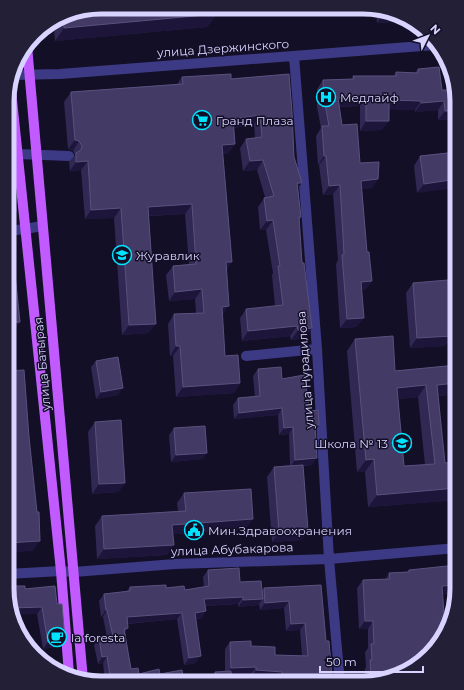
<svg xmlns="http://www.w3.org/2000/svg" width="464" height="690" font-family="Montserrat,sans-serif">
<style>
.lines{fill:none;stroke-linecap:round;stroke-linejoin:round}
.minor{stroke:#3d3a85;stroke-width:10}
.major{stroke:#c25bff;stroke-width:10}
.wall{fill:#312854;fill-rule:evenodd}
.shaded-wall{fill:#1d163a}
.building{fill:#433a66;stroke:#5a527e;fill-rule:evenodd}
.labels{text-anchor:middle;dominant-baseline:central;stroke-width:3;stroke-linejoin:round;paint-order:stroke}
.street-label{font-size:12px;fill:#d9d4ff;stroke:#130f26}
.poi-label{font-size:12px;fill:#d9d4ff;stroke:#130f26;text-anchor:start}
.rim{fill:none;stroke:#d9d4ff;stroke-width:5}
</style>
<rect width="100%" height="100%" fill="#130f26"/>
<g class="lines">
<path class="minor" d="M294,56L317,349L329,559L340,683
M12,75L60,74L435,45
M18,154L69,156
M8,231L25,229L42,226
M246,356L317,349
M7,574L61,571L74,572L175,564L329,559L457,548"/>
<path class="major" d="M27,46L83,680
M10,81L61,571L69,674"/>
</g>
<path class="wall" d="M376,9H381L407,21L377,23Z
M71,12L216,15L207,27L55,41L54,28L55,26V21Z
M418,69L442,90L457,101V119L438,120V110L415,112V110L389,109L382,130L360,131V106L339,107L342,125L360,163L378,179L372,188L362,189L367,252L372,281L365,290H362L357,327L340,328L336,264L338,260L333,194L323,195L319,165H318L316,136L321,128L317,107V89L323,80L352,79L353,76H394L396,72L415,73Z
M289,74L294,157L302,183L298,188L301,217L299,220L306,338L291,340L290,336L242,341L240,318L246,309L275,306L272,275L273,273L266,230H260L258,207L265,197L257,170L243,171L240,148L246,139L255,138L254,124L234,128L235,144L228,153L223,154L227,270L222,316L225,356L240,383L234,393L176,397L173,356H170L168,324L174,314L196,313L195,299L169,301L166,275L173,266L189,264L185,214L149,216V333L122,335L114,218L85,219L81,170L70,171L69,162L75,155L73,151L68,149L64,102L71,92L177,84L182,77L231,79Z
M457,152L417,193L414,166L420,156Z
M413,283L452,336L445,346L410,348L406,293Z
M355,339L395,371L457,365V394L438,396L445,463L457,462V500L368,507L365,472H357L347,351ZM418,397L425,465L404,466L398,399Z
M96,361L118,395L96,399L91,367Z
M258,369L282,379L310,411L319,425L315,430L312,465L303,466L308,530L301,540L272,542L267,477L274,467L290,465L289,434L279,435L278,415L234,419L233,405L238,398L255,397L253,376Z
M95,422L125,483L118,492L92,494L88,432Z
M174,428L207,453L202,459L171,462L169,435Z
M184,493L246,529L173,534L167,555L97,559L95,526L102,516L178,511L177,503Z
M208,570L240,582L262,591L264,588L321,585L327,683H277V679L251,678V674L231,675L232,683H210V679L215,672L225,671V649L230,642L251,646L275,655L302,656L300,630L286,631L284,608L260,610L259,604L258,605L238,607V604L205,606L202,618L196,619V663L184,665L177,619L127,624L128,628L125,632L131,669L139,674H160L184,682H105L103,663L98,664L94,645L99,638L107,637L103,617H101L99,601L104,594L127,591L130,587L166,588L185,590L204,587L203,577Z
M409,570L457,592L442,594L399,676L365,682V669L366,667L365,652L368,648V629H359L357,588L363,580H385L389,573L407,572Z
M11,586L25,589L55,586L60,646L43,649L37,614L7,591Z"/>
<path class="shaded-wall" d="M281,10L216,15L207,27L55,41L64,28L209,11Z
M385,11L407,21L377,23Z
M366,97L360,106L332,107L338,98Z
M389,100L421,101L415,110L382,109Z
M444,101L438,110L415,112L421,103Z
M445,111H457V119L438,120Z
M260,115L254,124L227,129L233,119Z
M366,121H389L382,130L360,131Z
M75,140L79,141L73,151L68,149Z
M235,144L228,153L216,154L222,145Z
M324,156H326L319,165H318Z
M263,160L257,170L243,171L250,161Z
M88,161L81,170L70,171L76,162Z
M378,179L372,188L355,190L361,181Z
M457,179V188L417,193L424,184Z
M297,183H302L295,192Z
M340,185L333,194L323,195L329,186Z
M192,204L185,214L141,216L148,207Z
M121,208L114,218L85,219L91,210Z
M8,212H16L9,222H8Z
M273,220L266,230H260L267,221Z
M226,262H232L226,271Z
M372,281L365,290L355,291L361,282Z
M202,289L195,299L169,301L175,292Z
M229,306L222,316V307Z
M364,318L357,327L340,328L347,319Z
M20,322L11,335H7V323Z
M156,324L149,333L122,335L129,325Z
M297,326L290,336L242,341L248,331Z
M312,328L306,338L291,340L298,330Z
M452,336L445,346L410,348L417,338Z
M176,346H180L173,356H170Z
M240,383L234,393L176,397L183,387Z
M457,383V394L429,397L437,385Z
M426,385L418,397L388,400L397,388Z
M123,388L118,395L96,399L101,392Z
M282,408L278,415L234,419L239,413Z
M315,425H319L314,432Z
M293,427L289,434L279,435L284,428Z
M207,453L202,459L171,462L176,455Z
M317,458L312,465L291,466L295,460Z
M374,459L365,472H357L366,460Z
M125,483L118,492L92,494L99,484Z
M457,488V500L368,507L377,495Z
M253,519L246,529L165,535L172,525Z
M308,530L301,540L272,542L279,532Z
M40,541L33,551L7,553V543Z
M174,545L167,555L97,559L104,549Z
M457,585V592L436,595L442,586Z
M243,597L238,604L199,606L204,599Z
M263,599L258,605L238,607L243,600Z
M289,601L284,608L260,610L265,603Z
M42,607L37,614L12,615L11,608Z
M106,610H107L103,617H101Z
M206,611L202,618L190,620L195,613Z
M182,613L177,619L122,624L127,617Z
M365,621H373L368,629H359Z
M305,623L300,630L286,631L291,624Z
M65,640L60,646L43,649L48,642Z
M107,656L103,663L98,664L102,657Z
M201,656L196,663L184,665L189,658Z
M256,667L251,674L225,675L231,668Z
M256,670L282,672L277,679L251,678Z
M402,674L399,676L367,682L371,676Z
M332,676L327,683H280L282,680Z"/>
<path class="building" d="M216,11V14L64,28L63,17L71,12Z
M439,67L442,90H455L457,101V111H445L444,101L421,103V101L389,100V121H366V97L338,98L342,125L357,124L360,163L379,162L378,179L361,181L367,252H369L372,281L361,282L364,318L347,319L342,255L344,254L340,185L329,186L326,156H324L322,126H329L324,98L323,80L354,79L353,76H396V72L418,73V69Z
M231,74V79L289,74L292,112L294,157L302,183H297L301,217H299L302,263H304L312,328L298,330L297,326L248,331L246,309L283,305L278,266H280L273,220L267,221L264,198L274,196L263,160L250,161L246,139L262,137L260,115L233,119L235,144L222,145L232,262H226L229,306L222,307L225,356L238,355L240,383L183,387L180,346H176L174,314L204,313L202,289L175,292L173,266L196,264L192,204L148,207L156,324L129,325L121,208L91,210L88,161L76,162V153L81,150L82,146L79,141L75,140L71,92L183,84L182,77Z
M457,152V179L424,184L420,156Z
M8,159H12L16,212H8Z
M8,235H11L20,322L7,323Z
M448,280L452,336L417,338L413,283Z
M393,336L395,371L457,365V383L437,385L445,463L457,462V488L377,495L374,459L366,460L355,339ZM426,385L435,464L404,466L397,388Z
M118,357L123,388L101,392L96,361Z
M281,367L282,379L304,375L310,411L318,410L319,425H315L317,458L295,460L293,427L284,428L282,408L239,413L238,398L260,396L258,369Z
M24,370L29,437L37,512H39L40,541L7,543V371Z
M121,420L125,483L99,484L95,422Z
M205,426L207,453L176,455L174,428Z
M303,465L308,530L279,532L274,467Z
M251,489L253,519L172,525L174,545L104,549L102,516L186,511L184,493Z
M457,565V585L442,586L445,627L438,646L402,674L371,676L370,660H372L371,644H374L373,621H365L363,580L390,579L389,573L409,572V570Z
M239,568L240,582L261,581L263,599L243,600V597L204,599L206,611L195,613L201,656L189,658L182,613L127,617L128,628L124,629L131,669L138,668L139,674L159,669L160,674L182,670L184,682H111L107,656L102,657L99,638L113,636L107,610H106L104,594L130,591V587L166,585V588L184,586L185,590L209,586L208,570Z
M321,585L326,641H329L332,676L300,678V681L282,680V672L256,670V667L231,668L230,642L251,641V646L275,647V655L308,656L305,623L291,624L289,601L265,603L264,588Z
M11,586H25V589L55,586L57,604H62L65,640L48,642L42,607L11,608L7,591H11Z
M231,671L232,683H216L215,672Z"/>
<defs>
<symbol id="hospital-ring" viewBox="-11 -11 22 22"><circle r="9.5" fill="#130f26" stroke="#00e5ff" stroke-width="1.5"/><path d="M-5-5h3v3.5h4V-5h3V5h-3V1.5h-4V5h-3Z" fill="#00e5ff"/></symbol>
<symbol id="supermarket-ring" viewBox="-11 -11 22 22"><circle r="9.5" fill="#130f26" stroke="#00e5ff" stroke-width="1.5"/><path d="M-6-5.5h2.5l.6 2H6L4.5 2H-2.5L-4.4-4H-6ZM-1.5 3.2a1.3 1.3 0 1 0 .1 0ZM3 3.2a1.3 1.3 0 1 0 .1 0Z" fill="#00e5ff"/></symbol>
<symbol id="school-ring" viewBox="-11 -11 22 22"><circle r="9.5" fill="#130f26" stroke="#00e5ff" stroke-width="1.5"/><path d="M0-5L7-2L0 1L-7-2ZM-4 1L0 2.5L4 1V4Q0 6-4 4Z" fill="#00e5ff"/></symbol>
<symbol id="civic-ring" viewBox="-11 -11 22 22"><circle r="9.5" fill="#130f26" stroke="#00e5ff" stroke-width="1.5"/><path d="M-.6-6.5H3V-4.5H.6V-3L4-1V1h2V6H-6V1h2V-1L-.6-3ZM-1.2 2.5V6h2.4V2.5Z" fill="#00e5ff"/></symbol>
<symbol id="cafe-ring" viewBox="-11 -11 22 22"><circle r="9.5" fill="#130f26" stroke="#00e5ff" stroke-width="1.5"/><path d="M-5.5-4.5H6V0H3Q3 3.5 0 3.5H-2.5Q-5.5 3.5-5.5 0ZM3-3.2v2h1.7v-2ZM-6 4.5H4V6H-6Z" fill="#00e5ff"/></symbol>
</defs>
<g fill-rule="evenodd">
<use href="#hospital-ring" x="315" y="86" width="22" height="22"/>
<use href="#supermarket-ring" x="191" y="109" width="22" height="22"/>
<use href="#school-ring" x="111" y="244" width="22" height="22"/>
<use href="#school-ring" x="391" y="432" width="22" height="22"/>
<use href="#civic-ring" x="183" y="519" width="22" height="22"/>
<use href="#cafe-ring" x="46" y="626" width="22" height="22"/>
</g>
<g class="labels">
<g class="street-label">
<text transform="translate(223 48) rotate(-4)">улица Дзержинского</text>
<text transform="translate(42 364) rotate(-95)">улица Батырая</text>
<text transform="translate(305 370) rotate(-94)">улица Нурадилова</text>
<text transform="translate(232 549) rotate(-2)">улица Абубакарова</text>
</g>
<g class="poi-label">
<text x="340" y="97">Медлайф</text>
<text x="216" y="120">Гранд Плаза</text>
<text x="136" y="255">Журавлик</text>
<text x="388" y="443" text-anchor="end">Школа № 13</text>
<text x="208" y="530">Мин.Здравоохранения</text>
<text x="71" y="637">la foresta</text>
</g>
</g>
<path d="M0 0H464V690H0ZM101 14H363A87 87 0 0 1 450 101V589A87 87 0 0 1 363 676H101A87 87 0 0 1 14 589V101A87 87 0 0 1 101 14Z" fill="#231f37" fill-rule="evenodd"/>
<path class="rim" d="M101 14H363A87 87 0 0 1 450 101V589A87 87 0 0 1 363 676H101A87 87 0 0 1 14 589V101A87 87 0 0 1 101 14Z"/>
<g transform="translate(428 36) rotate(48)" stroke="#130f26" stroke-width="3" paint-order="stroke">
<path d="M0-3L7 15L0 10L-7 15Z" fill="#d9d4ff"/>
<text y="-6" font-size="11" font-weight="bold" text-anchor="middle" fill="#d9d4ff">N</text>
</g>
<path d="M320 666v6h103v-6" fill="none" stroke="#d9d4ff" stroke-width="2"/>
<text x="326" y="666" font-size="12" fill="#d9d4ff" stroke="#130f26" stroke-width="3" paint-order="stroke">50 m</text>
</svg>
